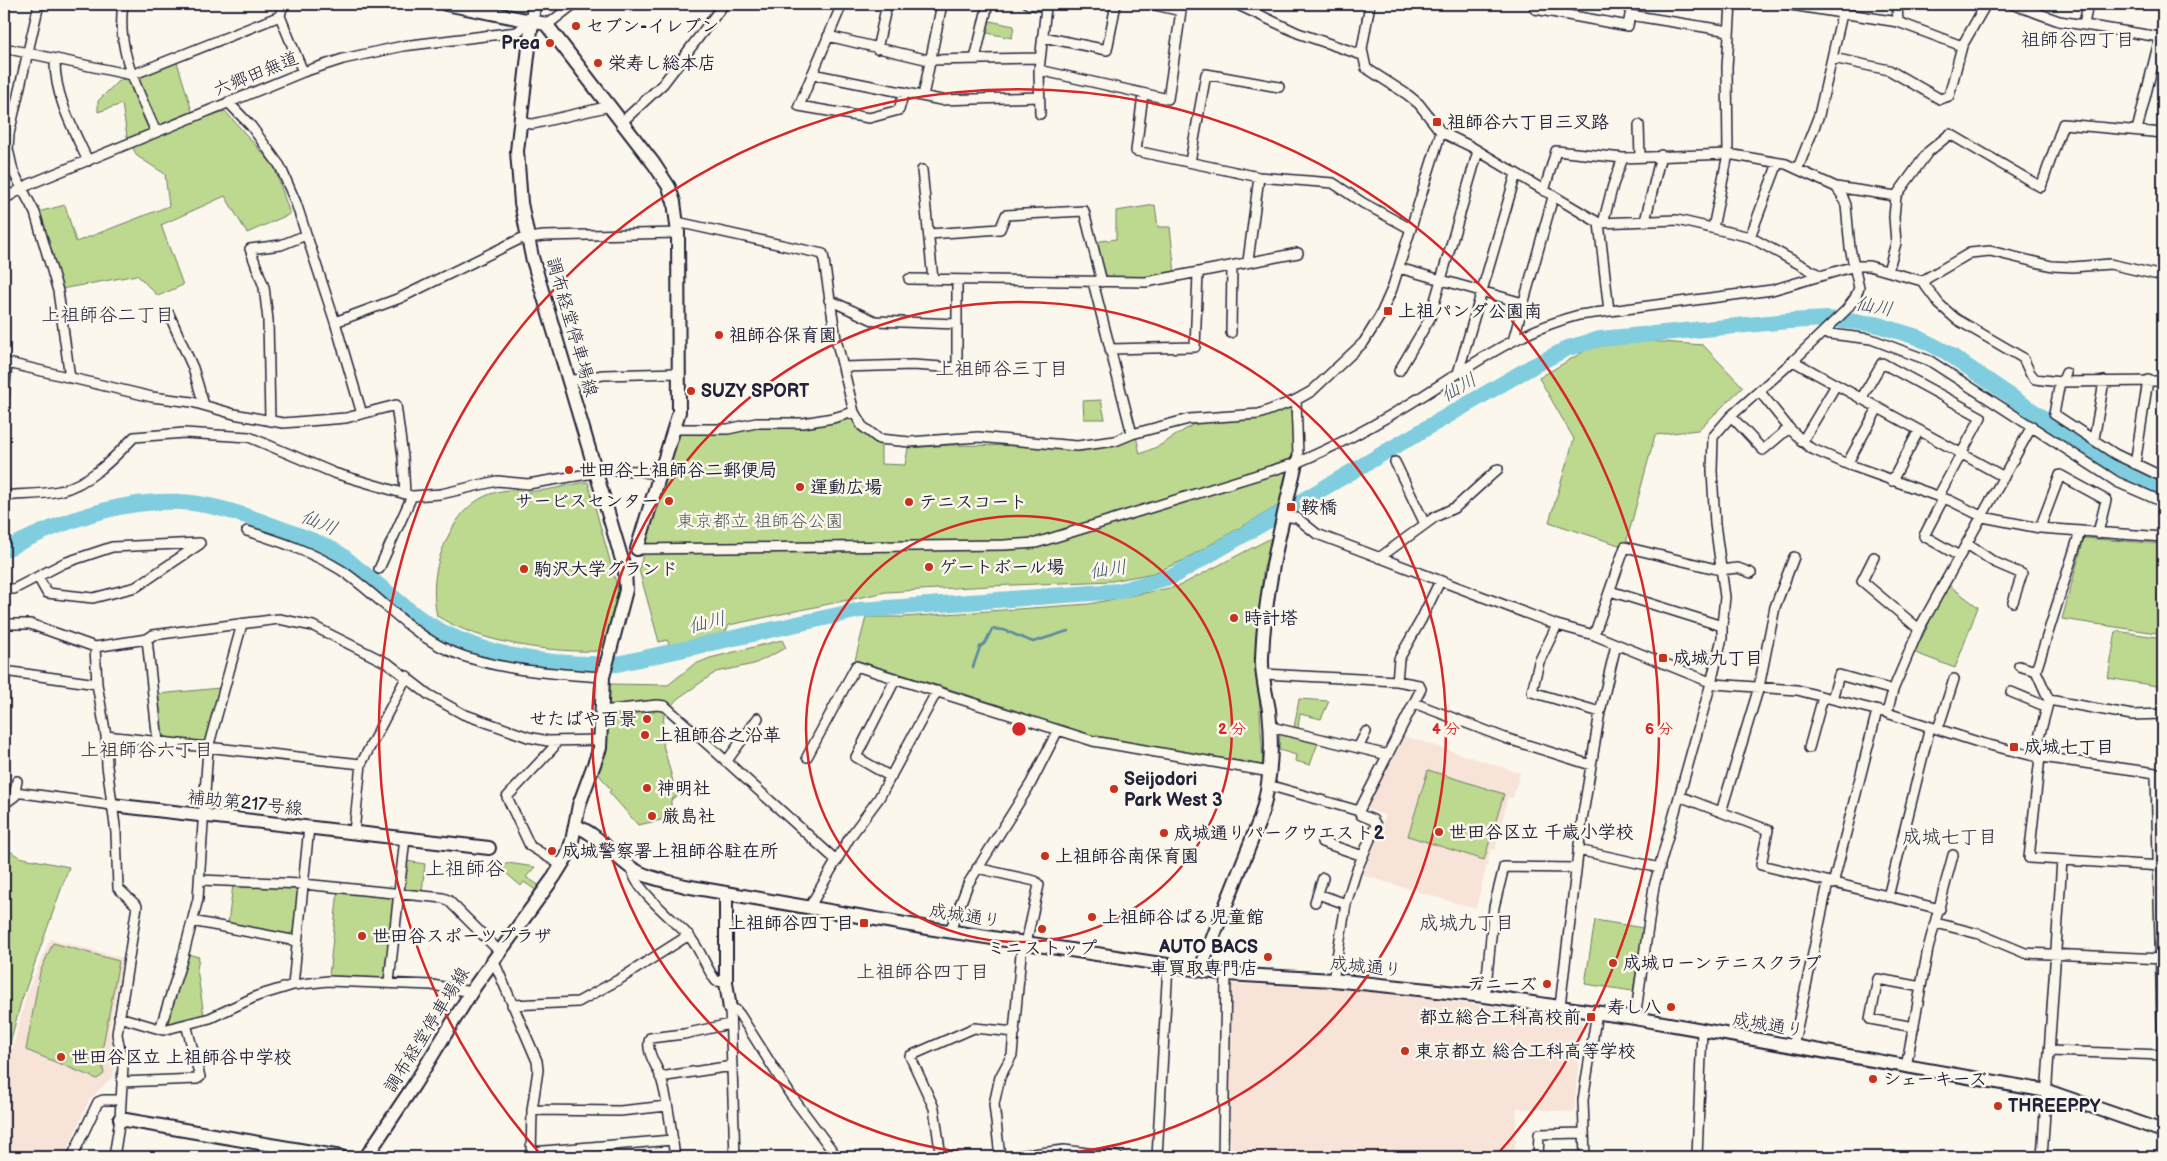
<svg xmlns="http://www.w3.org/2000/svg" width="2167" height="1161" font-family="'Balsamiq Sans','Klee One',sans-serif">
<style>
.built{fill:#f7e3d8}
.green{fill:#bdd88f;stroke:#707d65}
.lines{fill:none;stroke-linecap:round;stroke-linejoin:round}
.stream{stroke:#5a899d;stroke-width:2.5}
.river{stroke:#7fcdde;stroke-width:16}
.street-casing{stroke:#22223b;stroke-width:12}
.secondary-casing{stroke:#22223b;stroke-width:16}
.street{stroke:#fbf7ec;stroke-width:9}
.secondary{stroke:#fbf7ec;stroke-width:12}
.ring{fill:none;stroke:#d62828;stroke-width:2.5}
.poi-dot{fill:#c8321e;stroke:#fbf7ec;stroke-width:2}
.labels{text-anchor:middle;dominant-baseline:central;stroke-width:5;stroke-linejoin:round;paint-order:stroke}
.poi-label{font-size:18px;font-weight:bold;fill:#22223b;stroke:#fbf7ec;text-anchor:start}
.street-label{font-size:18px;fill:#22223b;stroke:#fbf7ec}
.park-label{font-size:18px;fill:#505954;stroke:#fbf7ec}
.neighbourhood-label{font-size:19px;fill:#22223b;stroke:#fbf7ec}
.water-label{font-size:19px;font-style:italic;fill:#3e556c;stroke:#fbf7ec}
.quarter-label{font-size:20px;fill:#22223b;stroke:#fbf7ec}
.centre{fill:#d62828;stroke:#fbf7ec;stroke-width:2.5}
.ring-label{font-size:15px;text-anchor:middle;font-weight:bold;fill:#d62828;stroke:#fbf7ec;stroke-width:5;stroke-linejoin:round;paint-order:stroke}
</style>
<rect width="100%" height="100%" fill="#fbf7ec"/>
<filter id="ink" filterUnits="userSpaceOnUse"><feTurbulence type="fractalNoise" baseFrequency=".02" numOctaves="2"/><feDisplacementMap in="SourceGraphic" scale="10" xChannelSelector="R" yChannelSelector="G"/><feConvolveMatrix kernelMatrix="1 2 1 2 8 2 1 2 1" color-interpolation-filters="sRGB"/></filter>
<g filter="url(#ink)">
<path class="built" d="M1404,736L1520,773L1513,798L1508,797L1495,850L1491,849L1476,907H1469L1363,875L1385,816L1366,808Z
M50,939L123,958L109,1031L115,1067L113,1076L89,1100L64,1157H4V1069L13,1047L27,992Z
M1228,984L1332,987L1582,1018L1574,1112L1517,1108L1514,1157H1231Z"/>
<path class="green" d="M985,20L1014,26L1012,38L982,32Z
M177,62L195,121L225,111L274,166L290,214L247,233L225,196L161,225L183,285L158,296L137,275L61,289L38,212L65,205L76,242L169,206L165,174L137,156L127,136L122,104L98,112V101L118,81Z
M1155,205L1158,227H1170L1175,274L1145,280L1104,279L1094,242L1116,239V211Z
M1606,338L1703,345L1743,387L1698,430L1655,435L1625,547L1549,522L1574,439L1539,378Z
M1101,400L1105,419H1084L1083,401Z
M1291,404L1293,448L1283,503L1182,561L1154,573L1112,581L989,586L886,592L729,625L725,633L672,650L667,640L659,642L639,570L659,490L676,435L682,432L851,415L881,442V464L905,465L908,448L950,445L1046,446L1082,451L1120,442L1136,436L1140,454L1159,446L1197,422Z
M588,482L619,593L605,651C552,653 482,644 437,616C432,593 434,570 443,548C455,518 472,494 508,490C517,490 526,492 535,491C553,490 571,484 588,482Z
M1271,538L1263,572L1257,660L1263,765L1096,738L962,693L855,660L866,617H903L1089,604L1179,586Z
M2084,538L2163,544V634L2062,619Z
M1945,586H1950L1978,607L1955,668L1913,652L1924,634Z
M2116,631L2163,638V687L2108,678Z
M782,640L786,648L754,664L716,672L677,699L664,715L661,737L677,796L671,800V818L638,825L609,792L611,790L597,772L609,684L668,685L693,665L710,658Z
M220,688L205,741L202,743L166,739L162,734L158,694Z
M1299,699L1329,701L1321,719L1300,714L1298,728H1294Z
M1280,730L1319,740L1310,765L1295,761L1296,755L1279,750Z
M1428,770L1504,794L1484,860L1408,836Z
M4,847L19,857L69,867L21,1002L4,1065Z
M406,861L425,864L422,892L406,890L404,887Z
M508,863L535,867L526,877L540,886L537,891L524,882L521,886L500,868Z
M233,885L296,889L299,891L293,932L288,934L228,923Z
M338,890L394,895L386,978L329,976Z
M1595,920L1643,928L1633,991L1585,984Z
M53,943L119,961L101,1056L104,1074L97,1079L26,1050L40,972Z
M187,954L199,957L197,969L204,1015L164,1025Z"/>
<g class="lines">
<path class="stream" d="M973,667L980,647L985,643L992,629L1004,630L1033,642L1068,631"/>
<path class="river" d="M4,550C66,519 139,491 210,506C234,511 256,519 279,528C297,535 318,541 335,551C342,555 349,561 356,567C377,583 396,601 418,617C472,656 551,666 617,664L860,610L1119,591L1173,576L1533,366L1568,348L1600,339L1788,321L1827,319L1875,324L1917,337L1946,352L2078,442L2148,484L2163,489"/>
<defs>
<path id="street" d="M39,4L9,134L8,149L13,171L35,213L58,291L70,378
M123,4C116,50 138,90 156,132
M283,4L280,16L303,72
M842,4L799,106L869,118L899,110L904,92
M1028,4L1046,7L1039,70L1040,114
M1151,4L1181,11
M1236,4L1298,33L1362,55
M1370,4L1362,49L1366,68L1408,95L1419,104L1441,132L1470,146L1599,223L1677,220L1750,237L1821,276
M1536,4L1535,9L1628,26L1630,15L1729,31
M1785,4L1898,22L1962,46
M1897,4L1898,22
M2012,4L2059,21L2160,37
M2084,24L2088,4
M547,25L574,4
M828,36L929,60L1040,58
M1043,37L1107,50L1116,4
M4,48L132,75L280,16
M877,49L887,4
M1833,58L1889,70L1940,99L1949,96L1962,46L1986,4
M55,59C54,95 73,129 88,161
M975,59L988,4
M1039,70L1168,99L1182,4
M812,74L941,100L1039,97
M1143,94L1136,151L1259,177L1333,183L1363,203L1411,229
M923,96L942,4
M228,102L251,126L280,166L296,203L335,322L362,414
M622,122L663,84L724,4
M520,123L533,124L610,106
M1639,125L1640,157
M2137,130L2163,25
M1190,162L1206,74L1279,87
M1798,168L1819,115L1842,14L1840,4
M922,170L933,280
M1836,187L1896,196
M1544,191L1556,151L1623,158
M4,199L30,184L303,72L343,59L403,46L517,32L532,20
M1645,221L1661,155
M677,222L823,254L836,339L854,412L862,426L879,439L910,442L978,437L1077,446L1115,441L1132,434L1189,419L1259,414L1296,400L1312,391L1364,342L1380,316L1392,289L1441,132
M1599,223L1609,311
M1603,223L1613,185L1623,158L1728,154L1786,164L1836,187L1842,195L1846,205L1850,248L1859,288L1855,298L1846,310L1793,361L1731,416L1713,437L1712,471L1715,524L1725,597L1722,626V638L1711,683L1654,886L1635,1018
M1713,228L1728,154L1727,67L1731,4
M929,234L1000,229L1006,215L1084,211L1102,282
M1750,237L1778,163
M1248,261L1259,177
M1399,268L1523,303
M1888,271L1896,243L1894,217L1896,196L1928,152L1950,134L2041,187L2063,124L2163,133
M909,279L1146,282L1298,253
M1922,281L1970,253L1990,251L2052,266L2073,267L2110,264L2163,276
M1093,282L1132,434
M829,300L875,321L957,324
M169,314L193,368L204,405
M335,322L400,298L520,239L544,236L678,233
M1231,333L1232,266
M1822,333L1871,339L1930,361L2117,482L2163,502
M1513,341L1553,197
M1110,349L1195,347L1198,274
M1793,361L2004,477
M4,362L152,397L192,402L234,414L283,423L346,418L396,405L403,457L405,494
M843,367L913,365L957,368V280
M1399,371L1430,318L1478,151
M1458,373L1516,174
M2066,373L2064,378L2060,382L2054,414L2115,454L2163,477
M569,381L603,375L678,373
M1760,392L1789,428L1810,448L1847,464L1951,501L1983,517L2040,528L2163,537
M4,397L7,363
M1861,399L1882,363L1981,417L1938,497
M1296,400L1298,455L1296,463
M1731,416L1763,450L1789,428
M270,421L268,320L264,287L250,249L281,245L306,235
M675,429H728L756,423H803L833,418L854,412
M2094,439L2104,381
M1802,442L1836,385
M1395,462L1425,524
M1847,464L1878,408
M2135,464L2148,380
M1892,481L1919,430
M4,496C22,494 41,495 59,491C89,484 113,459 134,437L184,433L249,437L334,473L412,496L441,494L497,481L528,484L612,470L639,471L658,475
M1943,499L1924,536L1959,556
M1284,516L1297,518L1317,534L1357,549L1557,625L1594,635L1715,684L1797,690L1887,713L1981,743L2034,756L2163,774
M2040,528L2060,475L2106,500L2098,533
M247,531C279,541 312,552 341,570C379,595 407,632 450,651C497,671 553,673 603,677
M1967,544L1994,562L2022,574L2013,602
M637,549L1004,545L1036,543L1296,463C1340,445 1384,420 1424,395C1473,364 1523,329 1579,315L1772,290L1855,266H1869L1922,281L1939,304L1956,319L2023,358L2030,373L2035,379L2060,382L2163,381
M1874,557L1862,581L1919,629
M1379,558L1435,517L1456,507L1498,469
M379,569L412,496
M38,577L47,593L93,598L136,587L200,544
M4,589H14L64,563L112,547L200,543
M1610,591L1722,626
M4,624H30L95,647L147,639L153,635L279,619L313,626L389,664L429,695L463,714L528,737L548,741L601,740
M1557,625L1539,662L1532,692L1600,712
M1594,635L1625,547L1712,568L1720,570L1738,568L1751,573
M147,639L158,742
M95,647L97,684L106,736L107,766L116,833L118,888L137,906L117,1034L123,1066L120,1119L114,1157
M2019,666L2036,671
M4,671L97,684
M1263,674L1397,681
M2011,692L2047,707
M1832,699L1839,675L1893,690
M2049,700L2132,715L2163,714
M1414,703L1505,738L1591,765
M602,711L657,705L665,706L837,861
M1887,713L1893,690L1919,629L2032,426
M1271,727L1388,755
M1938,729L1954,679
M106,736L361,764
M556,742L553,748L507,797L530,846L561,865
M1358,748L1366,732
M1809,748L1823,697
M2034,756L2049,700L2036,671L2080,532
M807,757L856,666L1093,741L1270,772
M2040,757L2029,858L2162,866
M726,762L758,718
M2156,775L2163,1062
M891,777L856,757L896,678
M1268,785L1359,811
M15,792L17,781
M1679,796L1768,830L1761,865L1940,909
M4,800L7,802L15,796V792L112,805
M1721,812L1759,687L1775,607L1794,557
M354,832L361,764L407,676
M1322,842L1363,856
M1578,850L1660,868
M977,868L1035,881L1039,885L1026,943
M632,869C634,889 674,920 688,935C701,949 705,967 716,981L726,982
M200,880L303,884L443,898L448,900L499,951
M1833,884L1877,711
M1318,894L1346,904
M1888,897L1930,727
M1315,902L1323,878
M809,908L850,837L879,798L937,691
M192,921L297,941
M1936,923L1979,934L2025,953L2163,959
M950,931L968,884L1031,783L1058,730
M493,959L537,1061L538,1070L532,1110L531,1157
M1333,980L1346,904L1356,872L1376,825L1373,820L1361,815L1359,811L1421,689L1419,685L1397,681L1399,659L1421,620L1440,581
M389,982L405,838
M293,985L309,827
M1485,996L1494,907L1504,867L1576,868
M512,1005L578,1002L620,979L689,935
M1560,1006L1582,820L1600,712L1616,645
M119,1017L163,1030L210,1018L257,996L293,985L328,981L432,985L471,992
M1914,1027L1870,1019L1878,979L1921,987
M160,1029L182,960L198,899L208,748L242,624
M1793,1047L1828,883
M2049,1051L2163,1055
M1906,1067L1928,949L1953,855
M660,1077L732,1066
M122,1082L197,1079L200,1077L186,1024
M532,1110L620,1111L667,1106
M532,1152L672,1140
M72,1157L98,1102L103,1100H121
M675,1157C671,1131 669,1101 660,1075C656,1065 645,1050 650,1038L684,1034L730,1024
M735,1157L730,1009L736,1010L740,1015L790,1094L837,1157
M902,1157H941
M941,1157L934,1108L910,1056L974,1028L1015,1032
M1000,1157L994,1104L1000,1077L1012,1055L1022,943
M1008,1157L1064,1150L1118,1157
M1157,1157L1168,965
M1223,1157L1226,974
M1538,1157L1539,1134L1583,1133
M1585,1157L1583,1100L1597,1012
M1697,1157L1702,1030
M2042,1157L2062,860"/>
<path id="secondary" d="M446,4L546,24L654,164L669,187L674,202L678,233L679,412L637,549
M112,805L489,848
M575,826C594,831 613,855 630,867C645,878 667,881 685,886L928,928L1226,974L1333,980L1485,996L1635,1018L2047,1091L2163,1131
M726,894V982L730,1009
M1200,970L1260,819C1271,784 1273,747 1269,710C1266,693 1261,675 1262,658C1264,592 1281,526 1296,463
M120,1119L341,1157
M366,1157L414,1085L475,986L554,877L567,856L572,841L579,805L600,748L603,677L626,590L625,570L532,257L521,203L517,151L534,4"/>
</defs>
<use href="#street" class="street-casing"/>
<use href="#secondary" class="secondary-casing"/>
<use href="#street" class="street"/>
<use href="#secondary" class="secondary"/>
</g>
</g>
<g class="ring">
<circle cx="1019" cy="729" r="213"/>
<circle cx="1019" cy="729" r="427"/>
<path d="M543 1157A640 640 0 1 1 1495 1157"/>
</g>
<g class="poi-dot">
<circle cx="576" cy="26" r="5"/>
<circle cx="550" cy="43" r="5"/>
<circle cx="598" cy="63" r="5"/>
<rect x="1432" y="117" width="10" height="10" rx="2.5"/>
<rect x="1383" y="306" width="10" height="10" rx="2.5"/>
<circle cx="719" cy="335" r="5"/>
<circle cx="691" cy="391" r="5"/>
<circle cx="569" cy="470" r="5"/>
<circle cx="800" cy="487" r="5"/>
<circle cx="669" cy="501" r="5"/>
<circle cx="909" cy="502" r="5"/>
<rect x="1286" y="502" width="10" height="10" rx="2.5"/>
<circle cx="929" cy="567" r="5"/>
<circle cx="524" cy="569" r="5"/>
<circle cx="1234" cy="618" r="5"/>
<rect x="1658" y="653" width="10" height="10" rx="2.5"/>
<circle cx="647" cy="719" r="5"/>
<circle cx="645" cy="735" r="5"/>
<rect x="2009" y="742" width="10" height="10" rx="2.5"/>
<circle cx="647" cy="788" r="5"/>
<circle cx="1114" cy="789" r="5"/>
<circle cx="652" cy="816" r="5"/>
<circle cx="1439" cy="832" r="5"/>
<circle cx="1164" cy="833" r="5"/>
<circle cx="552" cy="851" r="5"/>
<circle cx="1045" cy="856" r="5"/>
<circle cx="1092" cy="917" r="5"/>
<rect x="859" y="918" width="10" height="10" rx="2.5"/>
<circle cx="1042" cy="929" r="5"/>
<circle cx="362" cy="936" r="5"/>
<circle cx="1268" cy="957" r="5"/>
<circle cx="1613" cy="963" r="5"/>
<circle cx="1547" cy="984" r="5"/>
<circle cx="1671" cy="1007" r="5"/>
<rect x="1586" y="1012" width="10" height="10" rx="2.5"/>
<circle cx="1405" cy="1051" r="5"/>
<circle cx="61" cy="1057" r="5"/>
<circle cx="1873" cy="1079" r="5"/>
<circle cx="1998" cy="1106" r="5"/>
</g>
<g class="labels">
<g class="poi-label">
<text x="586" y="26">セブン-イレブン</text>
<text x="540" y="43" text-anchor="end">Prea</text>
<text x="608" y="63">栄寿し総本店</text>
<text x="1447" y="122">祖師谷六丁目三叉路</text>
<text x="1398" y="311">上祖パンダ公園南</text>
<text x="729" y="335">祖師谷保育園</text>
<text x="701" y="391">SUZY SPORT</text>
<text x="579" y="470">世田谷上祖師谷二郵便局</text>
<text x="810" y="487">運動広場</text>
<text x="659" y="501" text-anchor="end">サービスセンター</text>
<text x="919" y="502">テニスコート</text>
<text x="1301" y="507">鞍橋</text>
<text x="939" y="567">ゲートボール場</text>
<text x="534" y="569">駒沢大学グランド</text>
<text x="1244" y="618">時計塔</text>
<text x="1673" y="658">成城九丁目</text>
<text x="637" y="719" text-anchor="end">せたばや百景</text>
<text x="655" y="735">上祖師谷之沿革</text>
<text x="2024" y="747">成城七丁目</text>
<text x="1124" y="779">Seijodori<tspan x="1124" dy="21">Park West 3</tspan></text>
<text x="657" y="788">神明社</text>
<text x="662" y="816">厳島社</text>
<text x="1449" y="832">世田谷区立 千歳小学校</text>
<text x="1174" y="833">成城通りパークウエスト2</text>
<text x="562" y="851">成城警察署上祖師谷駐在所</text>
<text x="1055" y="856">上祖師谷南保育園</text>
<text x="1102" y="917">上祖師谷ぱる児童館</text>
<text x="854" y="923" text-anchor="end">上祖師谷四丁目</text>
<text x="372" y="936">世田谷スポーツプラザ</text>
<text x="1258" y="947" text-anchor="end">AUTO BACS<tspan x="1258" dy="21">車買取専門店</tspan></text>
<text x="1042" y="948" text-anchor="middle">ミニストップ</text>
<text x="1623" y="963">成城ローンテニスクラブ</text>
<text x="1537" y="984" text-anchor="end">デニーズ</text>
<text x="1661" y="1007" text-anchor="end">寿し八</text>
<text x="1581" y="1017" text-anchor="end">都立総合工科高校前</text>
<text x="1415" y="1051">東京都立 総合工科高等学校</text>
<text x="71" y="1057">世田谷区立 上祖師谷中学校</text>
<text x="1883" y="1079">シェーキーズ</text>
<text x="2008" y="1106">THREEPPY</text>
</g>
<g class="street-label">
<text transform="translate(256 74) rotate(-22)">六郷田無道</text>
<text transform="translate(572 327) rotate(74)">調布経堂停車場線</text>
<text transform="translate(245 803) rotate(6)">補助第217号線</text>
<text transform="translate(965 916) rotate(9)">成城通り</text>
<text transform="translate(1366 967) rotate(6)">成城通り</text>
<text transform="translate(1768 1025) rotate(10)">成城通り</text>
<text transform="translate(427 1030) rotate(-58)">調布経堂停車場線</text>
</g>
<g class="park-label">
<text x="760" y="521">東京都立 祖師谷公園</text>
</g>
<g class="neighbourhood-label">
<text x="2078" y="40">祖師谷四丁目</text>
<text x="108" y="315">上祖師谷二丁目</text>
<text x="1002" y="369">上祖師谷三丁目</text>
<text x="147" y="750">上祖師谷六丁目</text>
<text x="1950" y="837">成城七丁目</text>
<text x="1467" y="923">成城九丁目</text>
<text x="923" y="972">上祖師谷四丁目</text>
</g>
<g class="water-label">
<text transform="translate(1874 307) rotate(10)">仙川</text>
<text transform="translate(1459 388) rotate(-30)">仙川</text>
<text transform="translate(319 523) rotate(23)">仙川</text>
<text transform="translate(1108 570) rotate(-8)">仙川</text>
<text transform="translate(707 623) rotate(-13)">仙川</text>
</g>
<g class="quarter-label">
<text x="465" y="869">上祖師谷</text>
</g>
</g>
<circle cx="1019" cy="729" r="8" class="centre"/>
<g class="ring-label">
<text x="1232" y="734">2 分</text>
<text x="1446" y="734">4 分</text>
<text x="1659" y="734">6 分</text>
</g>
<rect width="2167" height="1161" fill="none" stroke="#fbf7ec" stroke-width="20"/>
<rect x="10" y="10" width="2147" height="1141" fill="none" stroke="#22223b" stroke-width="2" filter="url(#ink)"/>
</svg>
